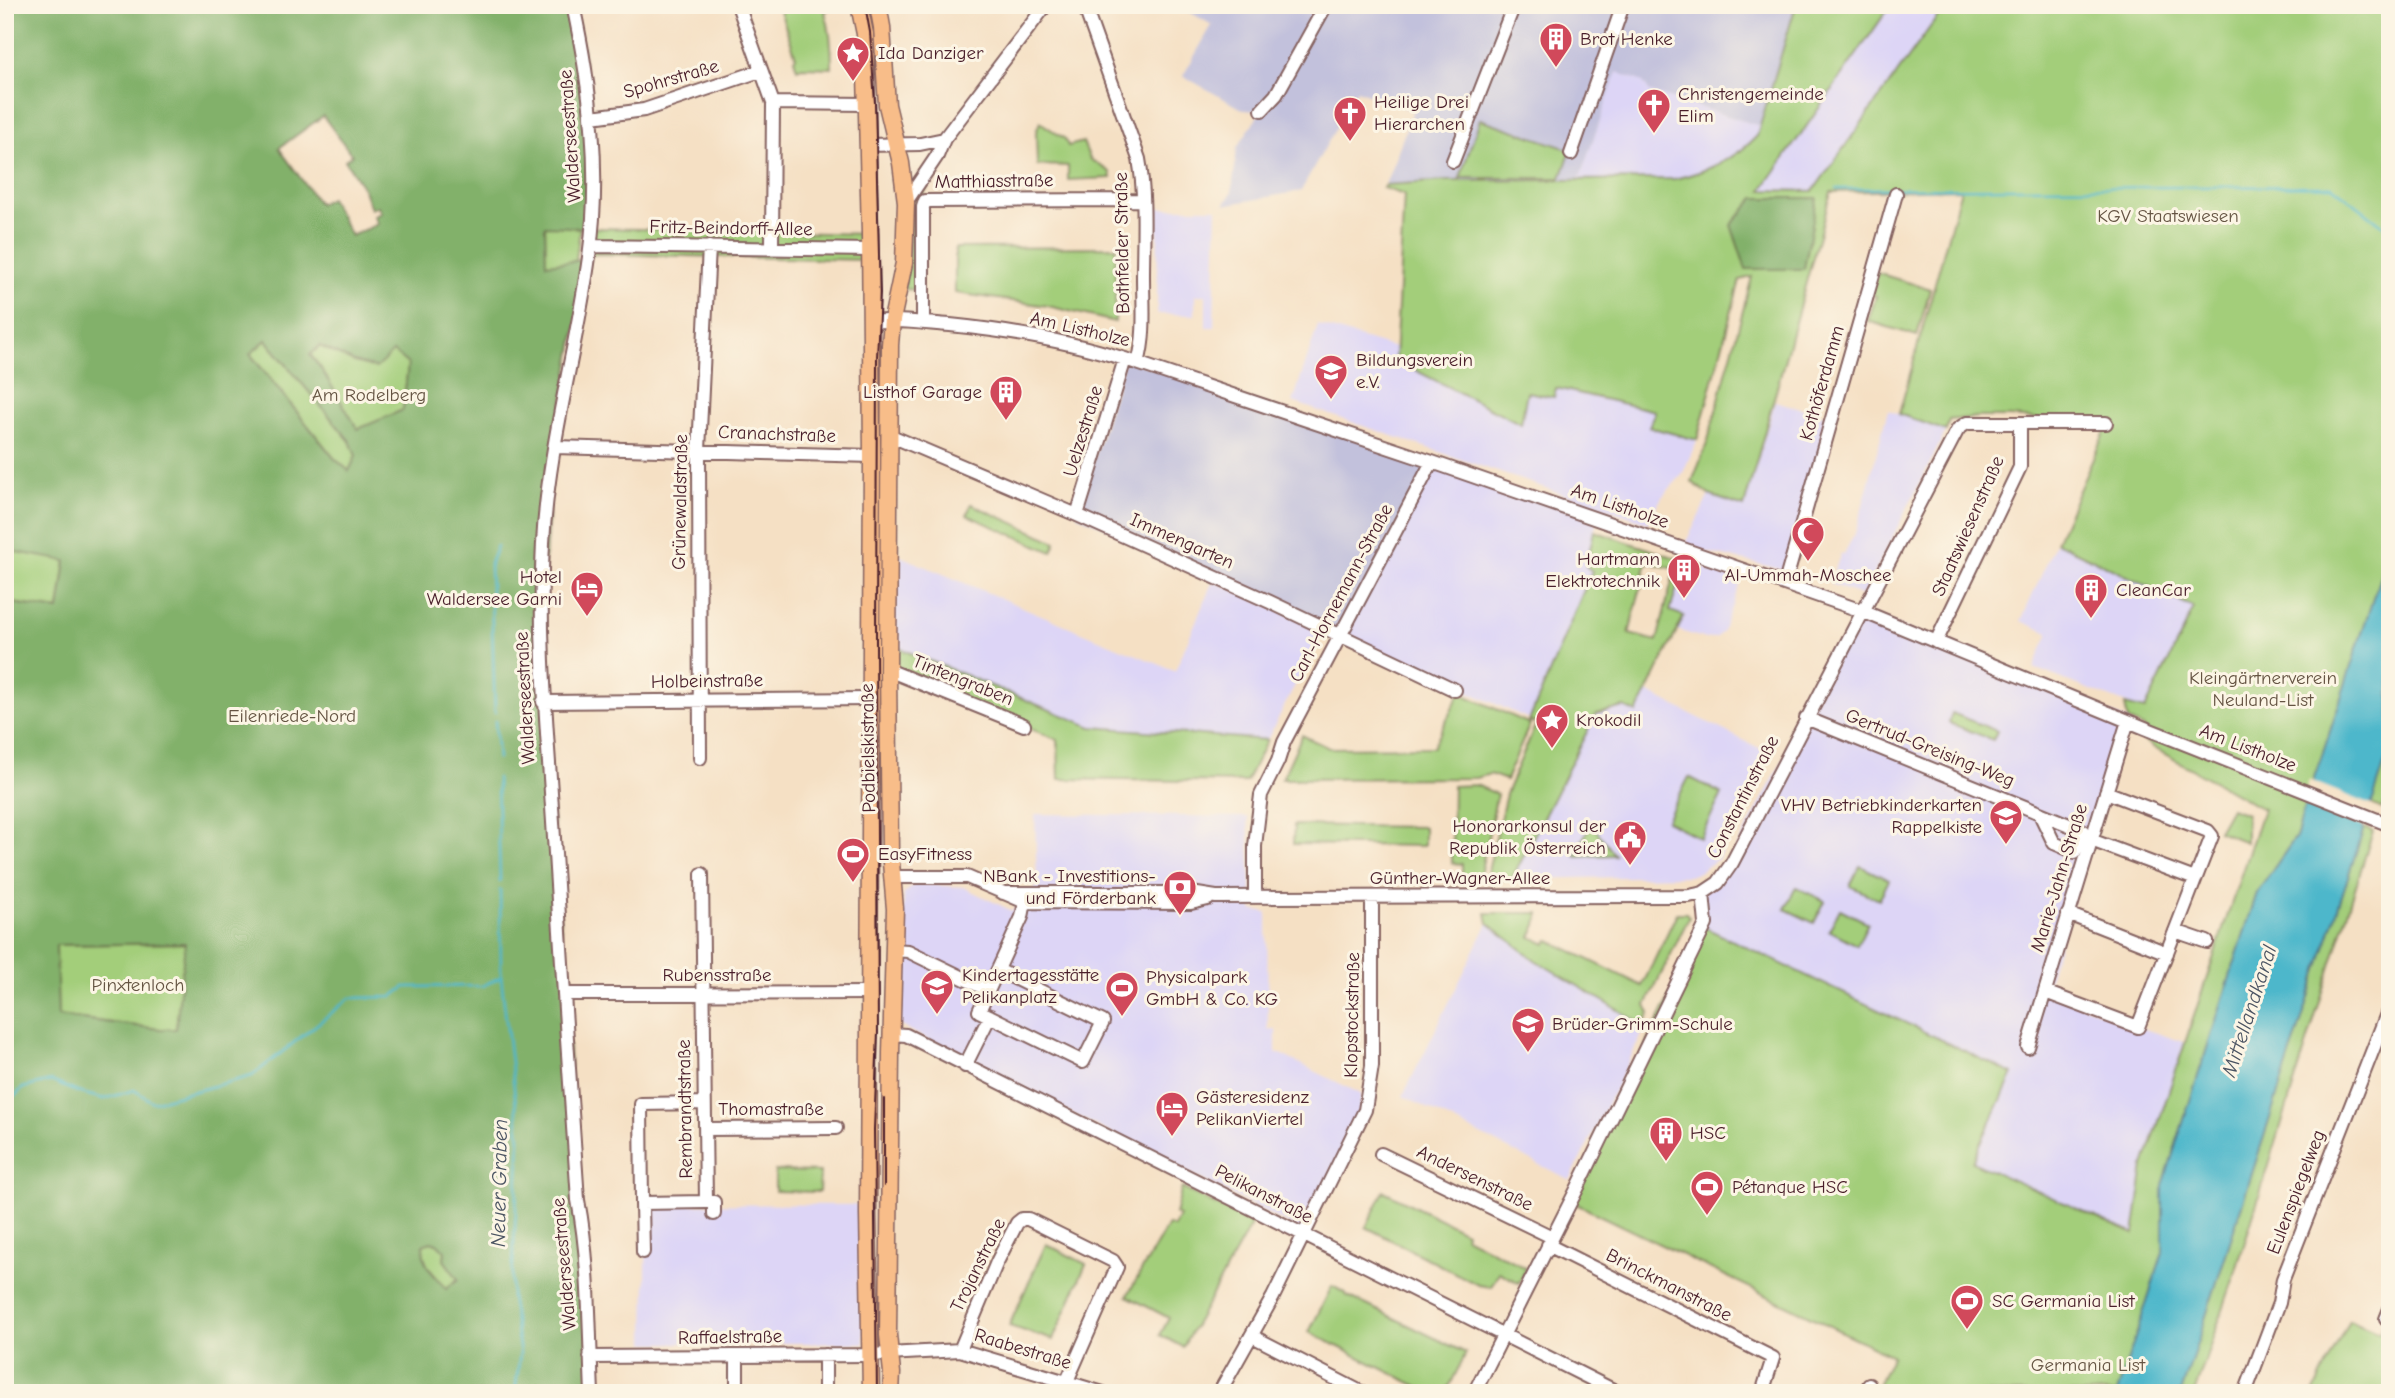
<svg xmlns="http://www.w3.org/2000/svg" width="2395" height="1398" font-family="'Comic Neue',sans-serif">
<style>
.built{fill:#ddd5f6}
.industrial{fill:#c2c1dc}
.green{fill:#a3ce7a;stroke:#767652;stroke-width:2;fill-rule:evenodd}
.forest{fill:#82b16a;stroke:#66684a;stroke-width:2;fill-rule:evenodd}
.water{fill:#4db7cb;stroke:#4c6b7b;stroke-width:2}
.pier{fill:#f5e0c4}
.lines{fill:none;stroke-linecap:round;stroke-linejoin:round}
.stream{stroke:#4db7cb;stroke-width:2.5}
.minor-casing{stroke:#866361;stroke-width:16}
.major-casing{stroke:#866361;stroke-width:19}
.minor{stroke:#fff;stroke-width:12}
.major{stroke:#f8bd89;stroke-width:16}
.tram{stroke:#4a1f2b;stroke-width:2}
.labels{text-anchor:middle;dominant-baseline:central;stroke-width:6;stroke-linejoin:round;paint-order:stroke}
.poi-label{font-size:19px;fill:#4a1f2b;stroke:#fcf5e5;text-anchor:start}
.street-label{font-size:19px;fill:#4a1f2b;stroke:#fcf5e5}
.park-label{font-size:19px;fill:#655443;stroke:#fcf5e5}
.water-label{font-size:21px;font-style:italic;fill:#4b5463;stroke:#fcf5e5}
</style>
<rect width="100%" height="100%" fill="#fcf5e5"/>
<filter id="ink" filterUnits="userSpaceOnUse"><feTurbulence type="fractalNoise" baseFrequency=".0143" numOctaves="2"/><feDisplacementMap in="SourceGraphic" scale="14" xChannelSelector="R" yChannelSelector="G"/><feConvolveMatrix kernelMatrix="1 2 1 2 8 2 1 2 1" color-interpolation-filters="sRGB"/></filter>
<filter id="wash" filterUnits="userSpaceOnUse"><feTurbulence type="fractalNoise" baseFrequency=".00686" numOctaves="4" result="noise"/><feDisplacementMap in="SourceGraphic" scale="28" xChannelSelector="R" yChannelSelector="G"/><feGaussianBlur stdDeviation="1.57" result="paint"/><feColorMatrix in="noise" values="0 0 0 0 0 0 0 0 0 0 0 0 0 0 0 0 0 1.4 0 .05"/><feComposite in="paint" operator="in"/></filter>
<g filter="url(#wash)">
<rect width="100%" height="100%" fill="#f5e0c4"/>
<path class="built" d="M1892,5H1946L1813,191L1761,190Z
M1617,72L1643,82L1650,92L1760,126L1757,136L1747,147L1732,157L1697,174L1674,179L1579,180Z
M1158,208H1217L1214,327H1206V295H1195V315L1157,314Z
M1318,325L1395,348V360L1520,424L1527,392L1553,397L1555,388L1598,399L1645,407L1656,411L1650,427L1697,440L1682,475L1662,497L1648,523L1293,402Z
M1775,401L1831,417L1785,570L1684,547L1709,495L1745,506Z
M1888,410L1946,431L1863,596L1830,584L1841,553L1844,554L1856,531Z
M1432,462L1598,519L1594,531L1592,571L1529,719L1340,634Z
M2056,542L2194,608L2145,711L2034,668L2049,633L2021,621Z
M888,551L1175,671L1213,581L1323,630L1267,740L1092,727L888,643Z
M1685,561L1741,581L1722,632L1717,637L1706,639L1677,630L1684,616L1670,612Z
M1862,611L2128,721L2045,991L2138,1027L2184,1042L2144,1166L2134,1235L1971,1162L2012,1074L1704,927L1703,893L1718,883Z
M1647,692L1771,754L1718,859L1699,872L1689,876L1512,879L1596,714L1624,707L1637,713Z
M1035,814L1248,817L1252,910L1267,913L1268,1029L1276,1030V1052L1361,1094L1360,1111L1304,1232L899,1025L904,894L915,884L963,887L1012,911L1037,886Z
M1488,923L1535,960L1646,1026L1570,1180L1403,1096Z
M647,1204L863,1205L864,1343H645Z"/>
<path class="industrial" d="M1177,5H1796L1760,126L1650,92L1643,82L1617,72L1579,180L1385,185L1413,111L1357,90L1301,191L1224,205L1232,192L1237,148L1261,111L1244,110L1183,76L1212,25Z
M1125,359L1432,462L1340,634L1077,515Z"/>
<path class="green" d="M778,5H826L828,10L825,12C830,28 832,52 832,68L802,67L797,69L794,59L796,57Z
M1796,5H1891L1762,190L1813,191L1946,5H2390V546L2324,750L2308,794L2297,835L2257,893L2163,1185V1252L2117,1393H1874L1892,1356L1570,1201L1704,927L2013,1074L1972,1162L2134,1234L2144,1166L2263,809L2156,749L2143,740L2145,728L2128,721L2125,705L2145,710L2194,608L2056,542L2108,425L2010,417H1979L1949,420L1946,431L1899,414L1961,189L1831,192L1744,507L1709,495L1692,482L1707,444L1752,277L1740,280L1697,440L1649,427L1655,411L1556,388L1554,397L1527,392L1521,424L1395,360L1404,195L1383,188L1385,185L1447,181L1674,179C1705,172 1735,160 1757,136Z
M1480,119L1571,150L1561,178H1460Z
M1040,122L1065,139L1068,146L1083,142L1090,159L1110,172L1111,178L1068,180V166L1037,165L1036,132Z
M926,179L929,184L920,200L919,290L904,289L913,205L917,192Z
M545,225L580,228L576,261L546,264Z
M592,228L870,234L864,260L597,254L589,256Z
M1116,247L1115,322L1048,306L955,293V248Z
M1877,273L1930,289L1917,336L1868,321L1876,296L1871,294Z
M266,340L350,441L356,456L349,471L334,458L250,354Z
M320,346L354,362L393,351L408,364L403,410L358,430L320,367L310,354Z
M971,504L1056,542L1052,552L967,515Z
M1594,531L1685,561L1670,611L1684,616L1637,713L1624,707L1596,714L1512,879L1486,880L1506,794L1536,724L1529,721L1592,571L1586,566ZM1647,562L1675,569L1657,641L1629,634Z
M5,550L66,560L59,610L5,602Z
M891,645L1092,727L1267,740L1246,782L1059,779L1058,740L894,673Z
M1460,693L1530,724L1506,780L1490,774L1476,778L1282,779L1302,735L1329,748L1433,747Z
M1952,713L1997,731L1993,740L1949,723Z
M2390,747V793L2382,809L2371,804Z
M1689,777L1722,794L1700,838L1666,821Z
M1476,785L1497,794L1479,880L1458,881L1462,872V864L1452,863V851H1463L1452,849L1453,786Z
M2231,808L2246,814V842L2218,831Z
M1591,823L1615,855L1575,856Z
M1294,825L1424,827V846L1293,844Z
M2364,827L2373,831L2233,1280L2194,1393H2181Z
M1860,866L1889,880L1879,900L1850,886Z
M1796,887L1825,901L1814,923L1785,909Z
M1840,909L1868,923L1857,945L1829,930Z
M1486,913H1539L1537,925L1531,937L1546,944L1549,940L1642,986L1677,913H1686L1689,917L1646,1005L1650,1013L1643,1025L1535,960L1488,923Z
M186,943L176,1029H160L58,1016L55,945Z
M775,1171L820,1172L819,1192L775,1191Z
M1182,1188L1252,1223L1183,1347L1160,1335L1169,1318L1127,1296L1168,1225L1174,1227L1179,1216L1175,1214Z
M1384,1191L1466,1232L1465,1237L1526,1268L1519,1283L1499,1272L1491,1287L1478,1285L1366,1227Z
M426,1242L437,1243L445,1251L444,1260L458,1279L446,1289C434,1271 423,1269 423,1245Z
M1046,1244L1086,1264L1053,1340L1009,1326Z
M1332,1286L1346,1293V1295L1466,1353L1446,1393H1431L1309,1332Z
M2349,1320L2379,1333L2384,1322L2390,1324V1393H2313Z"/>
<path class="forest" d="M5,5H573L583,49L592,228L545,226L546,264L576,261L589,256L552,463L540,626L592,1393H5V602L59,610L66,561L5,550ZM323,116L352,155L345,160L363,188L371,209L378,206L381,213L374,216L378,224L351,236L330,198L319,204L279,148ZM266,340L350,441L356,456L349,471L334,458L250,354ZM320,346L354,362L376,368L393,352L408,364L403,410L358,429L320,367L310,355ZM185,943L176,1029H160L58,1016L56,945ZM431,1242L437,1243L445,1251L444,1260L458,1279L446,1289C433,1272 423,1269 423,1245Z
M1755,198H1817L1804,269H1746L1731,225Z"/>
<path class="water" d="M2390,546V747L2181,1393H2117L2163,1252V1185L2257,893L2297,835L2308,794L2324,750Z"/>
<path class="pier" d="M2309,780L2374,806L2367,828L2302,803Z"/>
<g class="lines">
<path class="stream" d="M1837,189L2332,186L2390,231
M495,712L490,564L497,546
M495,721L498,759
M497,778L500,881
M500,890L501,977L520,1139L511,1297L520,1353L515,1393
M5,1105L23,1088L51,1081L77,1092L104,1099L134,1090L153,1102L252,1076L350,998L392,997L405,987L482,986L501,977"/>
</g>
</g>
<g filter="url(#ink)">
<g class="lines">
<defs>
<path id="minor" d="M573,5C591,88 601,172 589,257C576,352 548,446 543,543C538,642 548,739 554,838C561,959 570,1079 578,1200C590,1263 589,1328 592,1393
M738,5L773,103L772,247
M1084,5L1139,159C1146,198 1143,238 1143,277C1143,305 1146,336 1138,363
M773,103L866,104
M1262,110L1276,95L1326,5
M592,117L644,110L760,71
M867,145L920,144L944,139
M1571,154L1623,5
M1453,161L1514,5
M906,202L937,156L944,139L1046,5
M591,246L870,250
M870,322C897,319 923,323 950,325C1009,331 1069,341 1125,359L1432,462L1862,611L2145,728L2390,825
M923,322V207L925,201L1143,200
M889,435L1077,515L1270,602L1455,690
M555,447L872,456
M1077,515L1125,359
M1785,583L1896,194
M1936,642L2020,467V423
M888,670L1024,725
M543,702L871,699
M1806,718L2084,831L2075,852L2054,843L2040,814
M700,758L699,450L709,247
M2091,840L2195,879
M702,874L706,1202H714V1214
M893,877H967L1025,902L1191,903L1208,899
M1003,893H1191L1216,897L1689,896L1703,893L1718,883L1732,863L1958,429L1967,423H2106
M1255,897V846L1261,795L1278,761L1284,742L1432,462
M2068,914L2167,953
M2175,931L2207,942
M893,950L908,951L988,990
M998,970L1103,1022L1083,1062L979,1011L1022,917L1025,902
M2045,992L2138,1027L2212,836L2208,831L2106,792
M564,994L870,993
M891,1034L906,1035L1619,1393
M2028,1047L2128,721
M965,1066L990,1016
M704,1103L641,1104L642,1203L706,1202
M705,1129L836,1128
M1381,1154L1552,1237
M642,1203L643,1252
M1548,1245L1773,1358L1762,1393
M2390,1309L2386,1319L2390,1320
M1252,1336L1363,1393
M960,1350L997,1262L1017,1223L1022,1219H1028L1113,1261L1117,1267L1067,1381
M825,1355V1393
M590,1357L870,1355L960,1350L1103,1393
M737,1393V1356
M1219,1393L1273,1297L1365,1110L1372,1066V897
M1474,1393L1578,1187L1706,924L1703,893
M1865,1393L1869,1385
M2245,1393L2279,1303L2283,1279L2390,1006"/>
<path id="major" d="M859,5L865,34L870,234L872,456L868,1214L871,1393
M878,5L882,27L887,105L901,163L906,202L904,263L892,320L890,345L888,670L890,851L895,909L891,1053L888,1335L892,1373L891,1393"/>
</defs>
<use href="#minor" class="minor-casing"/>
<use href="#major" class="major-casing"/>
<use href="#minor" class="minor"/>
<use href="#major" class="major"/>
<path class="tram" d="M865,5L870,32L875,103L880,293L877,358L876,641L878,1033L874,1129L877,1393
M884,1186V1099"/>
</g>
</g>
<defs>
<symbol id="building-pin" viewBox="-11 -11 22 30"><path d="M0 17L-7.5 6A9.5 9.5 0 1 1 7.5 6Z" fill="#d1495b" stroke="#fcf5e5"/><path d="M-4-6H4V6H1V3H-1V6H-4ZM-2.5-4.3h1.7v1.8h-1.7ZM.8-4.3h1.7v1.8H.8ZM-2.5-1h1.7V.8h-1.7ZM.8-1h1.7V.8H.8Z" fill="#fff"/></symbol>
<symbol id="sight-pin" viewBox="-11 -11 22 30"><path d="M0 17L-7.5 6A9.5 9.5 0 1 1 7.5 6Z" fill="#d1495b" stroke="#fcf5e5"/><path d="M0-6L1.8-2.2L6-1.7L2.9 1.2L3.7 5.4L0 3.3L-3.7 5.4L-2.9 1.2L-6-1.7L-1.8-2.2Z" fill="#fff"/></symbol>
<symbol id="church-pin" viewBox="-11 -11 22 30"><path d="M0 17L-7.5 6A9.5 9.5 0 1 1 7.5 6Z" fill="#d1495b" stroke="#fcf5e5"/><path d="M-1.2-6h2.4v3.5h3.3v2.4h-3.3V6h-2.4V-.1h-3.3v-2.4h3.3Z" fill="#fff"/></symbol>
<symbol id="university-pin" viewBox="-11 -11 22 30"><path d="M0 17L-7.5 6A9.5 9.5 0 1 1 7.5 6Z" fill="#d1495b" stroke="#fcf5e5"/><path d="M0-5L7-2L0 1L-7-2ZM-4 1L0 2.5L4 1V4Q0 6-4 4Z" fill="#fff"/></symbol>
<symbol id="mosque-pin" viewBox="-11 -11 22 30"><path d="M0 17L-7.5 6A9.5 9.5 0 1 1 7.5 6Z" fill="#d1495b" stroke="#fcf5e5"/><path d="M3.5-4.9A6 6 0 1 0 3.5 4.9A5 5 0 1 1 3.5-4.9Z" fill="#fff"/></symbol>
<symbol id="hotel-pin" viewBox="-11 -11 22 30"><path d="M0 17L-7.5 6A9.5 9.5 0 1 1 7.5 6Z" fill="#d1495b" stroke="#fcf5e5"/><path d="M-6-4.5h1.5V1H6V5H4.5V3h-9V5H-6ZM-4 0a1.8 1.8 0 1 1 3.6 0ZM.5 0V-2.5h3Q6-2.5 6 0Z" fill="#fff"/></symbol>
<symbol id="school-pin" viewBox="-11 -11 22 30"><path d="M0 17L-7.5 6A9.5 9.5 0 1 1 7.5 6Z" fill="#d1495b" stroke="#fcf5e5"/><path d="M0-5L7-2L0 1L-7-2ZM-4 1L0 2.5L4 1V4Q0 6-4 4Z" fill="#fff"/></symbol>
<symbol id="civic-pin" viewBox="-11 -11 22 30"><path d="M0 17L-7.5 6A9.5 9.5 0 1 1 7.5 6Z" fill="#d1495b" stroke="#fcf5e5"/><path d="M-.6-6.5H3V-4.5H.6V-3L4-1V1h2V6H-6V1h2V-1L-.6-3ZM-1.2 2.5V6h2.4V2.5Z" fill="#fff"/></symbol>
<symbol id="stadium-pin" viewBox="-11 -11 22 30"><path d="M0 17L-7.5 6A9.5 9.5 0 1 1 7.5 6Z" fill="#d1495b" stroke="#fcf5e5"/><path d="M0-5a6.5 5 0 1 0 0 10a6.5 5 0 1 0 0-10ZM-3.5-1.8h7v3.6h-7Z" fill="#fff"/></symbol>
<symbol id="bank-pin" viewBox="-11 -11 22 30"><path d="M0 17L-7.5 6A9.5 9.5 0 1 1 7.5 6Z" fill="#d1495b" stroke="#fcf5e5"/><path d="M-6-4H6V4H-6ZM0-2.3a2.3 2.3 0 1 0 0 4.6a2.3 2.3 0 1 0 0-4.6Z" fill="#fff"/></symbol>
</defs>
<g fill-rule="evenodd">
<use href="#building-pin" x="1537" y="20" width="38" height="52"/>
<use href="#sight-pin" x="834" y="34" width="38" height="52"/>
<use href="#church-pin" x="1635" y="86" width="38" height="52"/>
<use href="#church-pin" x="1331" y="94" width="38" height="52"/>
<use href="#university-pin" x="1312" y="352" width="38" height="52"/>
<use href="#building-pin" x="987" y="373" width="38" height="52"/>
<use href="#mosque-pin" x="1789" y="514" width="38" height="52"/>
<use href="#building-pin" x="1665" y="551" width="38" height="52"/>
<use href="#hotel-pin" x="568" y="569" width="38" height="52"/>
<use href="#building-pin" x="2072" y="571" width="38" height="52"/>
<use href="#sight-pin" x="1533" y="701" width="38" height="52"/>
<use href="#school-pin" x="1987" y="797" width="38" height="52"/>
<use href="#civic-pin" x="1611" y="818" width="38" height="52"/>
<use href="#stadium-pin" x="834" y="835" width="38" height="52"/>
<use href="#bank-pin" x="1161" y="868" width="38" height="52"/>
<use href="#school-pin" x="918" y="967" width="38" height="52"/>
<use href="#stadium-pin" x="1103" y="969" width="38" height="52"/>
<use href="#school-pin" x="1509" y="1005" width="38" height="52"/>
<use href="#hotel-pin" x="1153" y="1089" width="38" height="52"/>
<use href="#building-pin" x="1647" y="1114" width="38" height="52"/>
<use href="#stadium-pin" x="1688" y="1168" width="38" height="52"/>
<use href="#stadium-pin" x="1948" y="1282" width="38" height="52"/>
</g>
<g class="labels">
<g class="poi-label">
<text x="1580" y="39">Brot Henke</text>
<text x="878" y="53">Ida Danziger</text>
<text x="1678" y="94">Christengemeinde<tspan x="1678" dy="22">Elim</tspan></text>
<text x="1374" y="102">Heilige Drei<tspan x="1374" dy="22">Hierarchen</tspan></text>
<text x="1356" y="360">Bildungsverein<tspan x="1356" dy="22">e.V.</tspan></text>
<text x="982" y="392" text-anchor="end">Listhof Garage</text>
<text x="1660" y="559" text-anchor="end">Hartmann<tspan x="1660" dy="22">Elektrotechnik</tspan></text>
<text x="1808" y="575" text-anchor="middle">Al-Ummah-Moschee</text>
<text x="562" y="577" text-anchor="end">Hotel<tspan x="562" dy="22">Waldersee Garni</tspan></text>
<text x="2116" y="590">CleanCar</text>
<text x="1576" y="720">Krokodil</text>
<text x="1982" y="805" text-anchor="end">VHV Betriebkinderkarten<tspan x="1982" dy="22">Rappelkiste</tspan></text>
<text x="1606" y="826" text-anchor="end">Honorarkonsul der<tspan x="1606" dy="22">Republik Österreich</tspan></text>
<text x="878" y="854">EasyFitness</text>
<text x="1156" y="876" text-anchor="end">NBank - Investitions-<tspan x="1156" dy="22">und Förderbank</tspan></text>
<text x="962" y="975">Kindertagesstätte<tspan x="962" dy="22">Pelikanplatz</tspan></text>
<text x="1146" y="977">Physicalpark<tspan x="1146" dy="22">GmbH &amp; Co. KG</tspan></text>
<text x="1552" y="1024">Brüder-Grimm-Schule</text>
<text x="1196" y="1097">Gästeresidenz<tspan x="1196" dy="22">PelikanViertel</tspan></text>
<text x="1690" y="1133">HSC</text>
<text x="1732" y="1187">Pétanque HSC</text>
<text x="1992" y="1301">SC Germania List</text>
</g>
<g class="street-label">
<text transform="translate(671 79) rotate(-16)">Spohrstraße</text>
<text transform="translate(570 136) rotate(-94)">Walderseestraße</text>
<text transform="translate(994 181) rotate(-1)">Matthiasstraße</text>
<text transform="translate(731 228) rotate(1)">Fritz-Beindorff-Allee</text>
<text transform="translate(1122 243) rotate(-91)">Bothfelder Straße</text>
<text transform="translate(1080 329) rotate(13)">Am Listholze</text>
<text transform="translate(1822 383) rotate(-74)">Kothöferdamm</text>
<text transform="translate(1083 431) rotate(-73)">Uelzestraße</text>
<text transform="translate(777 434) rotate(2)">Cranachstraße</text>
<text transform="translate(680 502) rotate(-89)">Grünewaldstraße</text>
<text transform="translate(1620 506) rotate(19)">Am Listholze</text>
<text transform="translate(1968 526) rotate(-66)">Staatswiesenstraße</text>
<text transform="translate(1182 541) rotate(24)">Immengarten</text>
<text transform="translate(1341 593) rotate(-62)">Carl-Hornemann-Straße</text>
<text transform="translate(963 680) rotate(22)">Tintengraben</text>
<text transform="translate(707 681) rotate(-1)">Holbeinstraße</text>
<text transform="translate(525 698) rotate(-93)">Walderseestraße</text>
<text transform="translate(868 748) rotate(-91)">Podbielskistraße</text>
<text transform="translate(1930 748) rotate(22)">Gertrud-Greising-Weg</text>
<text transform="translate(2248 748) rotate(21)">Am Listholze</text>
<text transform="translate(1743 797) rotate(-63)">Constantinstraße</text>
<text x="1460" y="878">Günther-Wagner-Allee</text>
<text transform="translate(2059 878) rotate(-73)">Marie-Jahn-Straße</text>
<text x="717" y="975">Rubensstraße</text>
<text transform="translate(1352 1015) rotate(-89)">Klopstockstraße</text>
<text transform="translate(685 1109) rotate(-91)">Rembrandtstraße</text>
<text x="771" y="1109">Thomastraße</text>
<text transform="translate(1475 1178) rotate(26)">Andersenstraße</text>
<text transform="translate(2296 1192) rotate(-69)">Eulenspiegelweg</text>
<text transform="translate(1264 1194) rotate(27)">Pelikanstraße</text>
<text transform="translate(564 1264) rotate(-95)">Walderseestraße</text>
<text transform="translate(978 1265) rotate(-64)">Trojanstraße</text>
<text transform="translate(1669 1285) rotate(27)">Brinckmanstraße</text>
<text transform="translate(730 1337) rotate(-1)">Raffaelstraße</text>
<text transform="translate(1023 1349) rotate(17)">Raabestraße</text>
</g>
<g class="park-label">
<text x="2168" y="216">KGV Staatswiesen</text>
<text x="369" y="395">Am Rodelberg</text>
<text x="2263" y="678">Kleingärtnerverein<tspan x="2263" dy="22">Neuland-List</tspan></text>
<text x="292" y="716">Eilenriede-Nord</text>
<text x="138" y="985">Pinxtenloch</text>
<text x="2088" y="1365">Germania List</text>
</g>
<g class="water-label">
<text transform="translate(2249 1011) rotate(-72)">Mittellandkanal</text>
<text transform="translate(499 1183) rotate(-89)">Neuer Graben</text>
</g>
</g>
<rect width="2395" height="1398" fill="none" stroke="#fcf5e5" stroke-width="28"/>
</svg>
